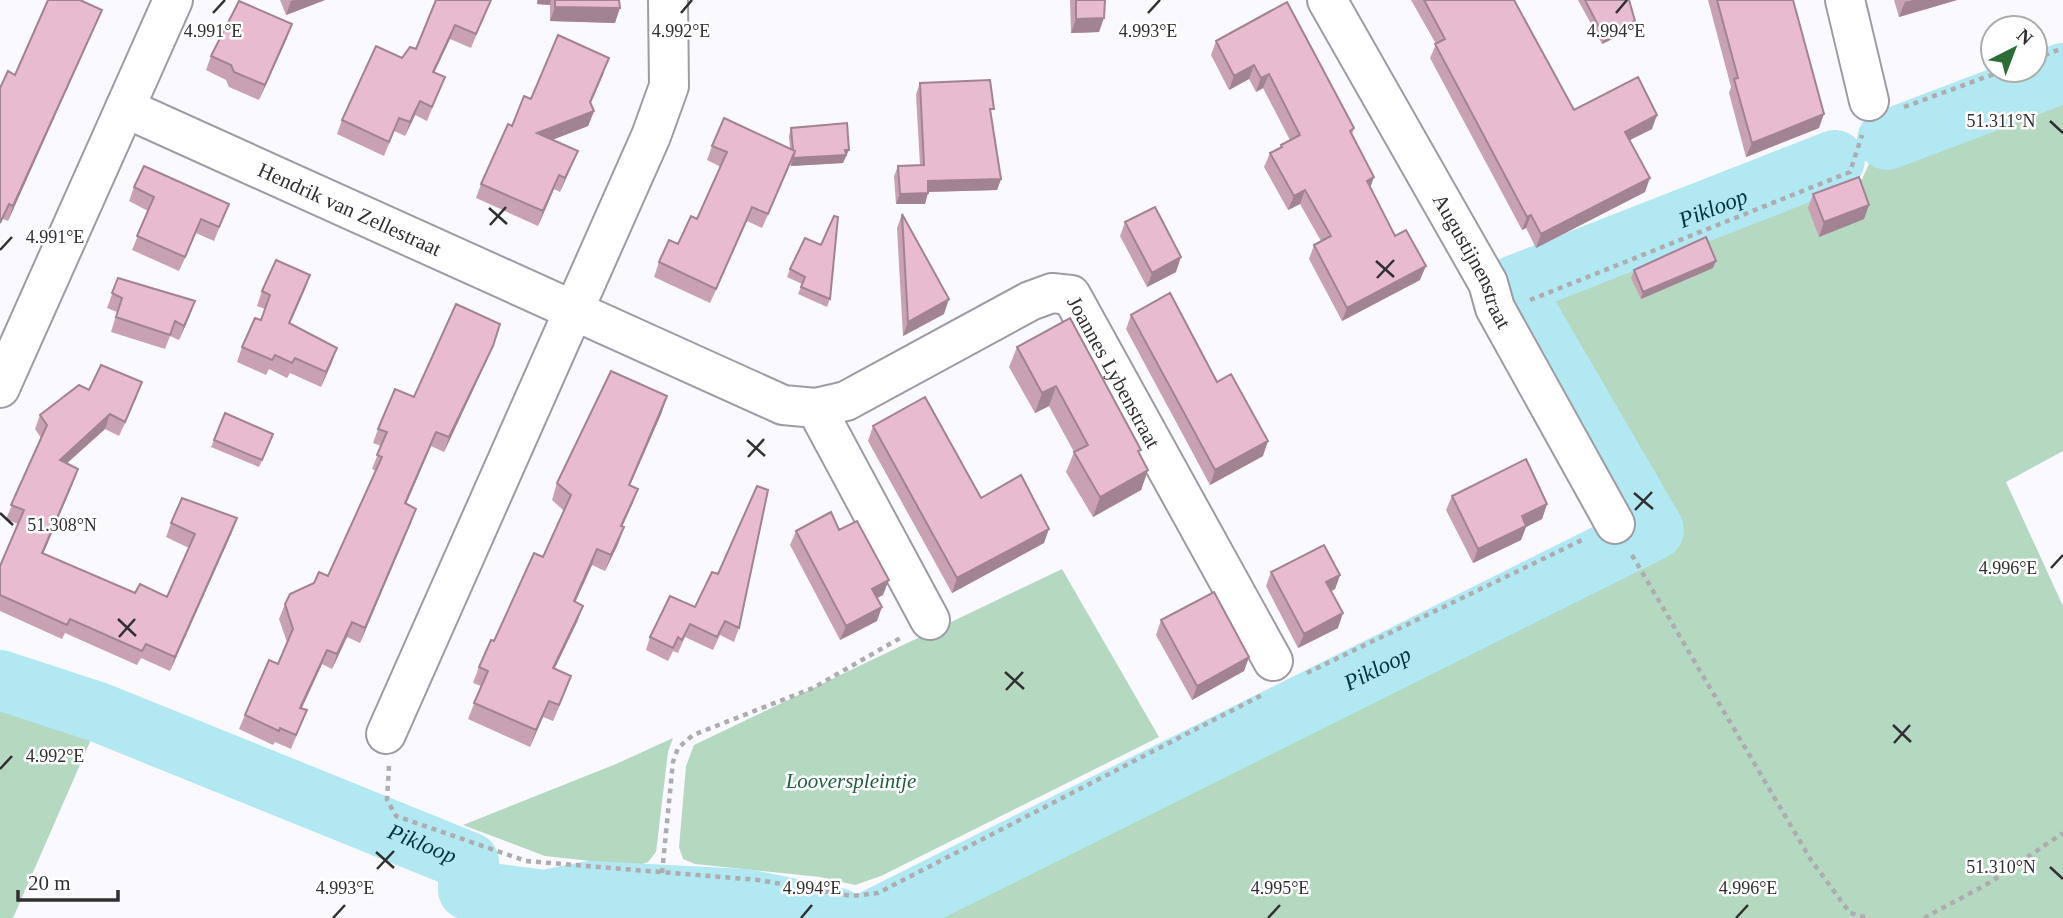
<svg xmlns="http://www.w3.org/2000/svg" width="2063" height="918" font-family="Georgia,serif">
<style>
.green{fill:#b5d8c1}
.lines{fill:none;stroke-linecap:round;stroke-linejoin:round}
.river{stroke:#b1e8f2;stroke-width:60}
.minor-casing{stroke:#9d9ba4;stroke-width:42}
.path{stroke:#adacb1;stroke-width:4.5;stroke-dasharray:5 5;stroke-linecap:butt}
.minor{stroke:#fff;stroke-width:38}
.wall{fill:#c8a1b3}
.shaded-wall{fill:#a28392}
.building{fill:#e8bbd0;stroke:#a28392;stroke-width:2}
.ticks{fill:none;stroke:#302f32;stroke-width:2.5}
.labels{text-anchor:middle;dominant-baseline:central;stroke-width:5;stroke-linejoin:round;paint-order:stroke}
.street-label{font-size:21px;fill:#302f32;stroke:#fff}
.park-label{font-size:21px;font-style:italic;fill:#1e603d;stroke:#fff}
.water-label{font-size:23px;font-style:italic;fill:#00343c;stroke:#fff}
.ticks-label{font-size:18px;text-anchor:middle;fill:#302f32;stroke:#fff;stroke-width:5;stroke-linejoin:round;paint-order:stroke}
</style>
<rect width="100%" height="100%" fill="#faf9ff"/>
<path class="green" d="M2063,79V451L2006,482L2063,606V918H876L1649,543L1520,315L1862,179L1874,153Z
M1062,569L1159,737L881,876L855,885L820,877L695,864L683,859L679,847L686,766L694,745Z
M0,684L100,719L13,918H0Z
M673,738L668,752L656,852L648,862L636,866L545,856L463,825L616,764Z"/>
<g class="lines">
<g class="river">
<path d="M1887,140L2063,73"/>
<path id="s1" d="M1517,289L1515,285L1835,160"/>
<path id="s2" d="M0,680L98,712L469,862L468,890L545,900L590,891L745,899L838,918"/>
<path id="s3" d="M876,918L1654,530L1529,315"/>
</g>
<defs>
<g id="minor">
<path id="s4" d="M1327,0L1488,283L1495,308L1615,524"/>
<path d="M1845,0L1869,101"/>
<path d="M125,108L173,0"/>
<path id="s5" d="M0,388L125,108L783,405L816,408L930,620"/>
<path id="s6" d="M816,408L846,401L1030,301L1052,293L1071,295L1273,661"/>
<path d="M386,734L651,136L669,86L668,0"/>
</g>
</defs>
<use href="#minor" class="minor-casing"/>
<path class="path" d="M2035,59L2063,48
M1904,107L2005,70
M1530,300L1850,172L1862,135
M1632,555L1811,860L1850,913L1869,918
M1307,673L1582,540
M389,766L387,800L396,816L526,861L758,880L852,896L878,893L1264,694
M662,873L673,762L678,748L693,735L813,688L902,637
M1924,918L1989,883L2063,833"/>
<use href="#minor" class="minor"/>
</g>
<path class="wall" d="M280,0H325L286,15Z
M436,0H491L471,48L450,39L434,72L445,77L427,121L415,115L405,136L394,131L384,156L337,134L342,120L402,58L416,49Z
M537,0H619L615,23L550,21V5L537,4Z
M1070,0H1105L1099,32L1071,33Z
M1411,0H1514L1574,110L1652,129L1630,140L1645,192L1536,248L1526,228L1522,230L1430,58L1436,44Z
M1578,0H1629L1633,29L1602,44Z
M1708,0H1793L1819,128L1746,157L1729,93L1731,87Z
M1894,0H1957L1899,17Z
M96,24L8,221L3,219L15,75Z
M287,38L259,100L229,87L226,80L206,70L211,56Z
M1216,41L1354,128L1352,135L1370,188L1395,236L1420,280L1342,321L1309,259L1314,245L1321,241L1300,204L1288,210L1264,167L1270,153L1280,148L1281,145L1290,140L1263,88L1256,92L1249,79L1229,90L1211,55Z
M604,73L591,103L594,111L588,126L552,140L572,165L560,192L554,189L538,226L476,198L481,184L512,126L531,99Z
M920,83L991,116L1001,179L997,190L928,192L925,204H896L894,176L898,166L920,165L916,94Z
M791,128L846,157H845L843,163L791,166L790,164L762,228L747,221L710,303L654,277L659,262L678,244L697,219L721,167L707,160L712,146L790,148L789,136Z
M134,187L229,204L214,241L196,233L179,271L132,250L148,211L129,201Z
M1813,194L1869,205L1864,219L1819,237L1808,208Z
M902,214L944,314L903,336L897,228Z
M1125,222L1176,272L1147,287L1120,236Z
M821,245L830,299L827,307L798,294L802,284L787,277L790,269Z
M1713,268L1641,299L1631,278L1634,270Z
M118,278L190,315L179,340L170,336L165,349L111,332L117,312L107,308Z
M305,289L290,323L332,362L321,387L290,373L287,378L269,369L266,375L237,362L242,347L261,320L265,309L257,306L262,291Z
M1131,315L1217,382L1263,456L1210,485L1126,329Z
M1017,347L1139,454L1148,470L1141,490L1093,517L1066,472L1074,452L1049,406L1035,413L1009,367Z
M487,360L444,452L431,446L406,504L416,509L360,643L347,637L332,669L322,664L302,708L301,725L291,749L275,742L273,745L239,729L245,715L278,664L287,642L279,619L285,604L328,576L376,471L372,469L381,446L373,443L378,429L414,397Z
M89,390L137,396L119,436L105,429L67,463L73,483L43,554L135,593L167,597L189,548L166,537L171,523L237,518L232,532L170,671L141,658L137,665L65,633L62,639L0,611V566L18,524L6,519L41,438L35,429L40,415Z
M662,412L630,485L638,489L622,527H624L618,544L605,571L592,565L575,602L583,606L577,622L555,668L571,676L553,721L543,717L530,747L468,719L481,686L473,683L479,667L543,557L564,511L552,500L557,483Z
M873,426L981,498L1044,543L952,593L868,441Z
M214,440L271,441L259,467L211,447Z
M1452,496L1547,504L1542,519L1526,527L1521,540L1473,563L1446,510Z
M839,530L883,595L877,598V621L840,640L790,545L796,531Z
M1271,572L1340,575L1335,589L1331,591L1338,628L1298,648L1266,586Z
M670,596L739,628L734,642L720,635L713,650L685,637L678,653L673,651L668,661L646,650L650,637Z
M1161,620L1249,657L1244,671L1192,700L1156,635Z"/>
<path class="shaded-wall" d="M295,0H325L286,15L291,1Z
M538,0H551L550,5L537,4Z
M1913,0H1957L1899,17L1905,2Z
M555,7L620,8L615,23L550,21Z
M102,10L96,24L8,221L13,206Z
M1104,18L1099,32L1071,33L1076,19Z
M1635,21L1633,29L1602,44L1604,37Z
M292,24L287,38L259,100L265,85Z
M455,25L450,39L428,86L433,72Z
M609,58L586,114L594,111L588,126L531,148L537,133L590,102Z
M1254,65L1249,79L1229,90L1234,76Z
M1269,74L1263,88L1256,92L1261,78Z
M420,101L415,115L405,136L410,122Z
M1824,114L1819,128L1746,157L1752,143Z
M1657,115L1652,129L1620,145L1625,132Z
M849,150L843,163L791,166L793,158Z
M578,151L572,165L560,192L565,178Z
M795,151L790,165L762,228Z
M559,175L554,189L538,226L543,211Z
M1374,177L1369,191L1367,181Z
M1650,178L1645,192L1536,248L1541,234Z
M1001,179L997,190L924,192L928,181Z
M1305,190L1300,204L1288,210L1294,196Z
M928,193L925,204H896L900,194Z
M1869,205L1864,219L1819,237L1824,222Z
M752,207L747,221L710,303L716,289Z
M1531,215L1526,228L1522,230L1527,217Z
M201,219L196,233L179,271L185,257Z
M1181,257L1176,272L1147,287L1152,273Z
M1716,261L1713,268L1641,299L1643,292Z
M1426,266L1420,280L1342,321L1347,308Z
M310,275L305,289L284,337L289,323Z
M949,299L944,314L903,336L908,322Z
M195,301L190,315L179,340L184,326Z
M493,346L487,360L444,452L449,437Z
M337,348L332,362L321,387L326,372Z
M142,382L137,396L119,436L125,422Z
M1056,386L1049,406L1035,413L1042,393Z
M667,396L662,412L623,501L629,485Z
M110,414L105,429L55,474L60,460Z
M436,432L431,446L400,518L405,503Z
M1268,441L1263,456L1210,485L1215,470Z
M78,469L73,483L37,568L42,553Z
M1148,470L1141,490L1093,517L1100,497Z
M638,489L632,505L615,542L621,526Z
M1547,504L1542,519L1526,527L1521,540L1473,563L1478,549L1522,516Z
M416,509L411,523L360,643L365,628Z
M237,518L232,532L170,671L175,657Z
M624,527L618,544L605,571L611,555Z
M1049,529L1044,543L952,593L957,578Z
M597,549L592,565L568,618L574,601Z
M1340,575L1335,589L1321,597L1326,582Z
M889,580L883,595L867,603L872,589Z
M583,606L577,622L547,684L553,668Z
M882,607L877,621L840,640L846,626Z
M1343,613L1338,628L1298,648L1304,634Z
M352,622L347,637L332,669L337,654Z
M327,650L322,664L295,722L300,708Z
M1249,657L1244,671L1192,700L1197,686Z
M571,676L565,692L553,721L559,705Z
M549,701L543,717L530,747L536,730Z"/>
<path class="building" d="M48,0H80L102,10L13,206L9,204L0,223V88L8,71L15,75Z
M436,0H491L476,34L455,25L433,72L445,77L432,107L420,101L410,122L399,118L389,142L342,120L376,46L402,58L410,47L416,49Z
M555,0H619L620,8L555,7Z
M1076,0H1105L1104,18L1076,19Z
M1424,0H1514L1574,110L1638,77L1657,115L1625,132L1650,178L1541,234L1531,215L1527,217L1435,44L1445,39Z
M1585,0H1629L1635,21L1604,37Z
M1717,0H1793L1824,114L1752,143L1734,79L1738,78Z
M239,1L292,24L265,85L234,72L231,65L211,56Z
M1287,2L1354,128L1350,131L1374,177L1367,181L1395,236L1406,230L1426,266L1347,308L1314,245L1331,236L1305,190L1294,196L1270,153L1282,147L1281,145L1300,135L1269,74L1261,78L1254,65L1234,76L1216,41Z
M558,35L609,58L590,102L594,111L537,133L578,151L565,178L559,175L543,211L481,184L508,124L512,126L524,96L531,99Z
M990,80L994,109H990L1001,179L928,181V193L900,194L898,166L924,165L920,83Z
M724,118L795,151L768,214L752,207L716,289L659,262L669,240L678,244L691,216L697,219L727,152L712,146Z
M847,123L849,150H845L846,155L793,158L795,151L793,150L791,128Z
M144,166L229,204L219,227L201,219L185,257L137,236L154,197L134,187Z
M1859,177L1869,205L1824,222L1813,194Z
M1155,207L1181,257L1152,273L1125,222Z
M902,214L949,299L908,322Z
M834,216L838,217L830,299L801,287L805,277L790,269L805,238L821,245Z
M1706,237L1716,261L1643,292L1634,270Z
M276,260L310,275L289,323L337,348L326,372L295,358L292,363L275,355L272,360L242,347L255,318L261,320L270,295L262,291Z
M118,278L195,301L184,326L175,321L170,335L116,317L122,298L112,293Z
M1170,293L1217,382L1231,374L1268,441L1215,470L1131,315Z
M456,304L500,324L493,346L449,437L436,432L405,503L416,509L365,628L352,622L337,654L327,650L300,708L307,710L296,735L280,728L279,731L245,715L269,660L278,664L293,629L285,604L290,594L314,583L319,572L328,576L382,457L377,455L387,432L378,429L395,389L414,397Z
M1070,318L1141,450L1138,451L1148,470L1100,497L1074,452L1088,445L1056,386L1042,393L1017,347Z
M101,365L142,382L125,422L110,414L60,460L78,469L42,553L135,593L140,584L167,597L195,534L171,523L182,498L237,518L175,657L146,644L142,651L70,619L67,625L0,595V566L24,510L11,505L47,425L40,415L79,385L89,390Z
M611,371L667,396L629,485L638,489L621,526L624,527L611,555L597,549L574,601L583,606L553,668L571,676L559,705L549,701L536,730L474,703L488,671L479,667L491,640L494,641L534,553L543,557L571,495L557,483Z
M925,397L981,498L1021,475L1049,529L957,578L873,426Z
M225,413L273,434L262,460L214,440Z
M1526,459L1547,504L1522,516L1526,526L1478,549L1452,496Z
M757,486L768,490L739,628L725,621L717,637L690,624L682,640L678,637L673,648L650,637L670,596L695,607L712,572L718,574Z
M831,512L839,530L857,521L889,580L872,589L882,607L846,626L796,531Z
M1324,545L1340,575L1326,582L1343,613L1304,634L1271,572Z
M1214,592L1249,657L1197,686L1161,620Z"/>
<path class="ticks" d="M213,13L225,0M681,13L692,0M1148,13L1160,0M1616,13L1627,0M2050,121L2063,133M489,208L507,224M490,225L506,207M0,250L12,237M1376,261L1394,277M1377,278L1394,260M747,440L765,456M748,457L764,439M1634,493L1653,509M1635,510L1652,492M0,513L13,525M2051,568L2063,555M118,619L136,636M119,637L135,619M1005,672L1024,689M1006,690L1023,672M1893,725L1911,742M1894,743L1910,725M0,769L12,756M376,852L394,868M2050,867L2063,879M377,869L394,851M333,918L345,905M801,918L812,905M1268,918L1280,905M1736,918L1748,905"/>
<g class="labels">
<g class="street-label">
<text stroke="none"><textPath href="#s5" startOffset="553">Hendrik van Zellestraat</textPath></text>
<text stroke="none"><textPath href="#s4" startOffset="299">Augustijnenstraat</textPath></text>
<text stroke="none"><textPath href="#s6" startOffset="371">Joannes Lybenstraat</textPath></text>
</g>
<g class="park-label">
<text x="851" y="781">Looverspleintje</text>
</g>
<g class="water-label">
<text stroke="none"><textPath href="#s1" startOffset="217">Pikloop</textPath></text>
<text stroke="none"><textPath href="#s3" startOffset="560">Pikloop</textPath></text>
<text stroke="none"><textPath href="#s2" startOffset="453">Pikloop</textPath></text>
</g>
</g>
<g class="ticks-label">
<text x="213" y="37">4.991°E</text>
<text x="681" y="37">4.992°E</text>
<text x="1148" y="37">4.993°E</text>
<text x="1616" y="37">4.994°E</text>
<text x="2001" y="127">51.311°N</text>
<text x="55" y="243">4.991°E</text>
<text x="62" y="531">51.308°N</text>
<text x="2008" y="574">4.996°E</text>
<text x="55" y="762">4.992°E</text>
<text x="2001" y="873">51.310°N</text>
<text x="345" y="894">4.993°E</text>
<text x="812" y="894">4.994°E</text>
<text x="1280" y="894">4.995°E</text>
<text x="1748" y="894">4.996°E</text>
</g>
<g transform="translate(2014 49) rotate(42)"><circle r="33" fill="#ffffff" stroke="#acacad" stroke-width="2"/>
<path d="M0-5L12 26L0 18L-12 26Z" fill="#2c6d37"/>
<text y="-10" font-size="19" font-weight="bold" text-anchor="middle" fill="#302f32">N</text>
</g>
<path d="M18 890v10h100v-10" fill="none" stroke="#302f32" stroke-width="3.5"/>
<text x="28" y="890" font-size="21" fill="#302f32" stroke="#ffffff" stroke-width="5" paint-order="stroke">20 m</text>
</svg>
